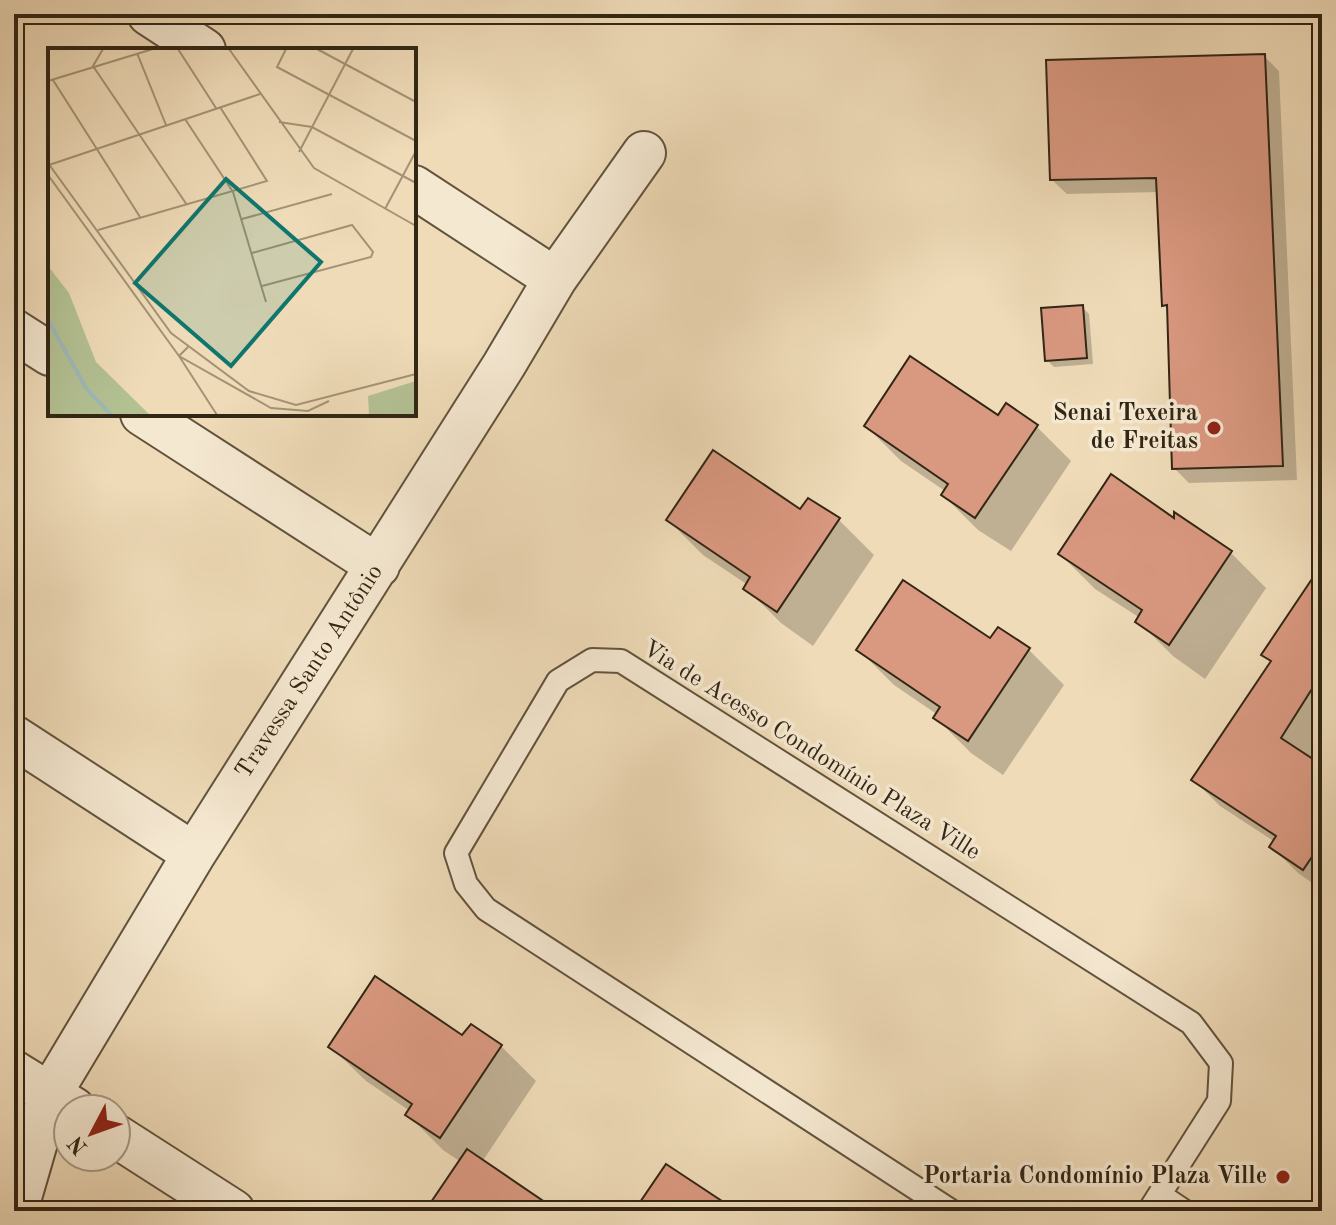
<svg xmlns="http://www.w3.org/2000/svg" width="1336" height="1225" font-family="'Old Standard TT',serif">
<style>
.shadow{fill:#0003}
.building{fill:#d99880;stroke:#322614;stroke-width:2}
.lines{fill:none;stroke-linecap:round;stroke-linejoin:round}
.lane-casing{stroke:#61533d;stroke-width:26}
.street-casing{stroke:#61533d;stroke-width:46}
.lane{stroke:#f5e8d1;stroke-width:22}
.street{stroke:#f5e8d1;stroke-width:42}
.poi-dot{fill:#8f2418;stroke:#f5e8d1;stroke-width:3}
.labels{text-anchor:middle;dominant-baseline:central;stroke-width:7;stroke-linejoin:round;paint-order:stroke}
.poi-label{font-size:24px;font-weight:bold;fill:#322614;stroke:#f5e8d1;text-anchor:end}
.street-label{font-size:24px;fill:#322614;stroke:#f5e8d1}
.inset-river{fill:none;stroke:#9eb8b9;stroke-width:4}
.inset-road{fill:none;stroke:#a39376;stroke-width:2}
.view{fill:#0f766e;fill-opacity:0.15;stroke:#0f766e;stroke-width:4}
.inset-edge{fill:none;stroke:#322614;stroke-width:4}
</style>
<rect width="100%" height="100%" fill="#efdbb8"/>
<filter id="stains"><feTurbulence type="fractalNoise" baseFrequency=".0025" numOctaves="4"/><feColorMatrix values="0 0 0 0 .2 0 0 0 0 .09 0 0 0 0 .02 0 0 0 .5 -.17"/></filter>
<radialGradient id="worn" r=".72"><stop offset=".6" stop-color="#630" stop-opacity="0"/><stop offset="1" stop-color="#630" stop-opacity=".3"/></radialGradient>
<path class="shadow" d="M1264,56L1279,71L1297,480L1189,483L1174,468L1169,310L1164,305L1159,192L1067,194L1052,180Z
M1082,307L1089,314L1093,364L1054,367L1047,360Z
M998,418L1036,426L1071,461L1011,551L978,530L943,495L945,491L901,461L866,426Z
M801,512L839,520L874,555L813,646L781,623L746,588L748,585L703,555L668,520Z
M1176,516L1231,553L1266,588L1205,679L1173,656L1138,621L1140,618L1095,589L1060,554L1176,522Z
M1322,567V740L1318,747L1322,750V890L1298,873L1272,847L1275,842L1220,806L1194,780L1272,663L1263,655Z
M991,641L1029,650L1064,685L1003,775L971,753L936,718L938,715L894,685L859,650Z
M463,1038L501,1046L536,1081L482,1162L554,1211H428L461,1162L443,1150L408,1115L410,1111L366,1081L330,1046Z
M563,1200L580,1211H555Z"/>
<path class="building" d="M1265,54L1283,466L1172,469L1167,305L1162,306L1156,178L1050,180L1046,60Z
M1083,305L1087,358L1045,361L1041,308Z
M910,356L998,415L1006,403L1038,425L975,518L941,495L948,484L864,426Z
M713,450L800,509L808,498L840,518L777,612L743,589L750,577L666,520Z
M1111,474L1174,518V512L1232,551L1169,645L1135,622L1142,610L1058,554Z
M1322,564V673L1281,738L1322,765V842L1303,870L1269,847L1276,836L1191,780L1271,661L1261,655Z
M903,580L990,638L998,627L1030,648L968,741L933,718L940,707L856,650Z
M375,976L462,1035L471,1024L502,1045L440,1138L405,1115L412,1104L328,1047Z
M467,1149L558,1211H425Z
M666,1164L737,1211H634Z"/>
<g class="lines">
<defs>
<path id="lane" d="M1160,1195L1184,1211
M951,1211L486,909L466,884L456,853L558,681L592,660L621,661L1191,1023L1221,1063L1219,1101L1149,1211"/>
<path id="street" d="M149,14L204,50
M414,187L555,279
M14,331L50,354
M142,414L378,566
M14,737L194,854
M14,1072L74,1109
M116,1136L233,1211
M16,1211L50,1094L194,854L504,365L555,279L644,153"/>
</defs>
<use href="#lane" class="lane-casing"/>
<use href="#street" class="street-casing"/>
<use href="#lane" class="lane"/>
<use href="#street" class="street"/>
</g>
<g class="poi-dot">
<circle cx="1214" cy="428" r="8"/>
<circle cx="1283" cy="1177" r="8"/>
</g>
<g class="labels">
<g class="poi-label">
<text x="1198" y="414">Senai Texeira<tspan x="1198" dy="28">de Freitas</tspan></text>
<text x="1267" y="1177">Portaria Condomínio Plaza Ville</text>
</g>
<g class="street-label">
<text transform="translate(310 672) rotate(-57)">Travessa Santo Antônio</text>
<text transform="translate(811 751) rotate(32)">Via de Acesso Condomínio Plaza Ville</text>
</g>
</g>
<g transform="translate(48 48)">
<rect width="368" height="368" fill="#efdbb8"/>
<path d="M0,218L21,245L48,314L102,367H0ZM368,333V367H321L320,348Z" fill="#b3c193"/>
<path class="inset-river" d="M0,272L38,340L63,367"/>
<path class="inset-road" d="M55,1L45,18L139,157M130,1L168,60M181,1L266,120L368,178M238,1L229,19L368,93M269,1L368,54M89,5L118,77M5,32L92,169M0,33L105,1M137,71L185,144L218,254M231,74L264,79L368,135M251,104L305,1M0,115L123,285L201,343L248,357L368,326M1,117L212,46M0,127L131,308L223,360L260,363L281,353M337,161L368,103M194,171L284,146M50,182L219,133L172,59M204,205L304,177L325,204L323,209L214,238M140,299L131,308L169,367"/>
<path class="view" d="M178,131L273,214L183,318L87,235Z"/>
<rect width="368" height="368" class="inset-edge"/>
</g>
<rect width="1336" height="1225" fill="none" stroke="#efdbb8" stroke-width="48"/>
<rect x="16" y="16" width="1304" height="1193" fill="none" stroke="#322614" stroke-width="4"/>
<rect x="24" y="24" width="1288" height="1177" fill="none" stroke="#322614" stroke-width="2"/>
<g transform="translate(92 1133) rotate(229)"><circle r="38" fill="#f5e8d1" stroke="#a79a85" stroke-width="2"/>
<path d="M0-6L14 30L0 20L-14 30Z" fill="#8f2418"/>
<text y="-12" font-size="22" font-weight="bold" text-anchor="middle" fill="#322614">N</text>
</g>
<rect width="100%" height="100%" filter="url(#stains)"/>
<rect width="100%" height="100%" fill="url(#worn)"/>
</svg>
